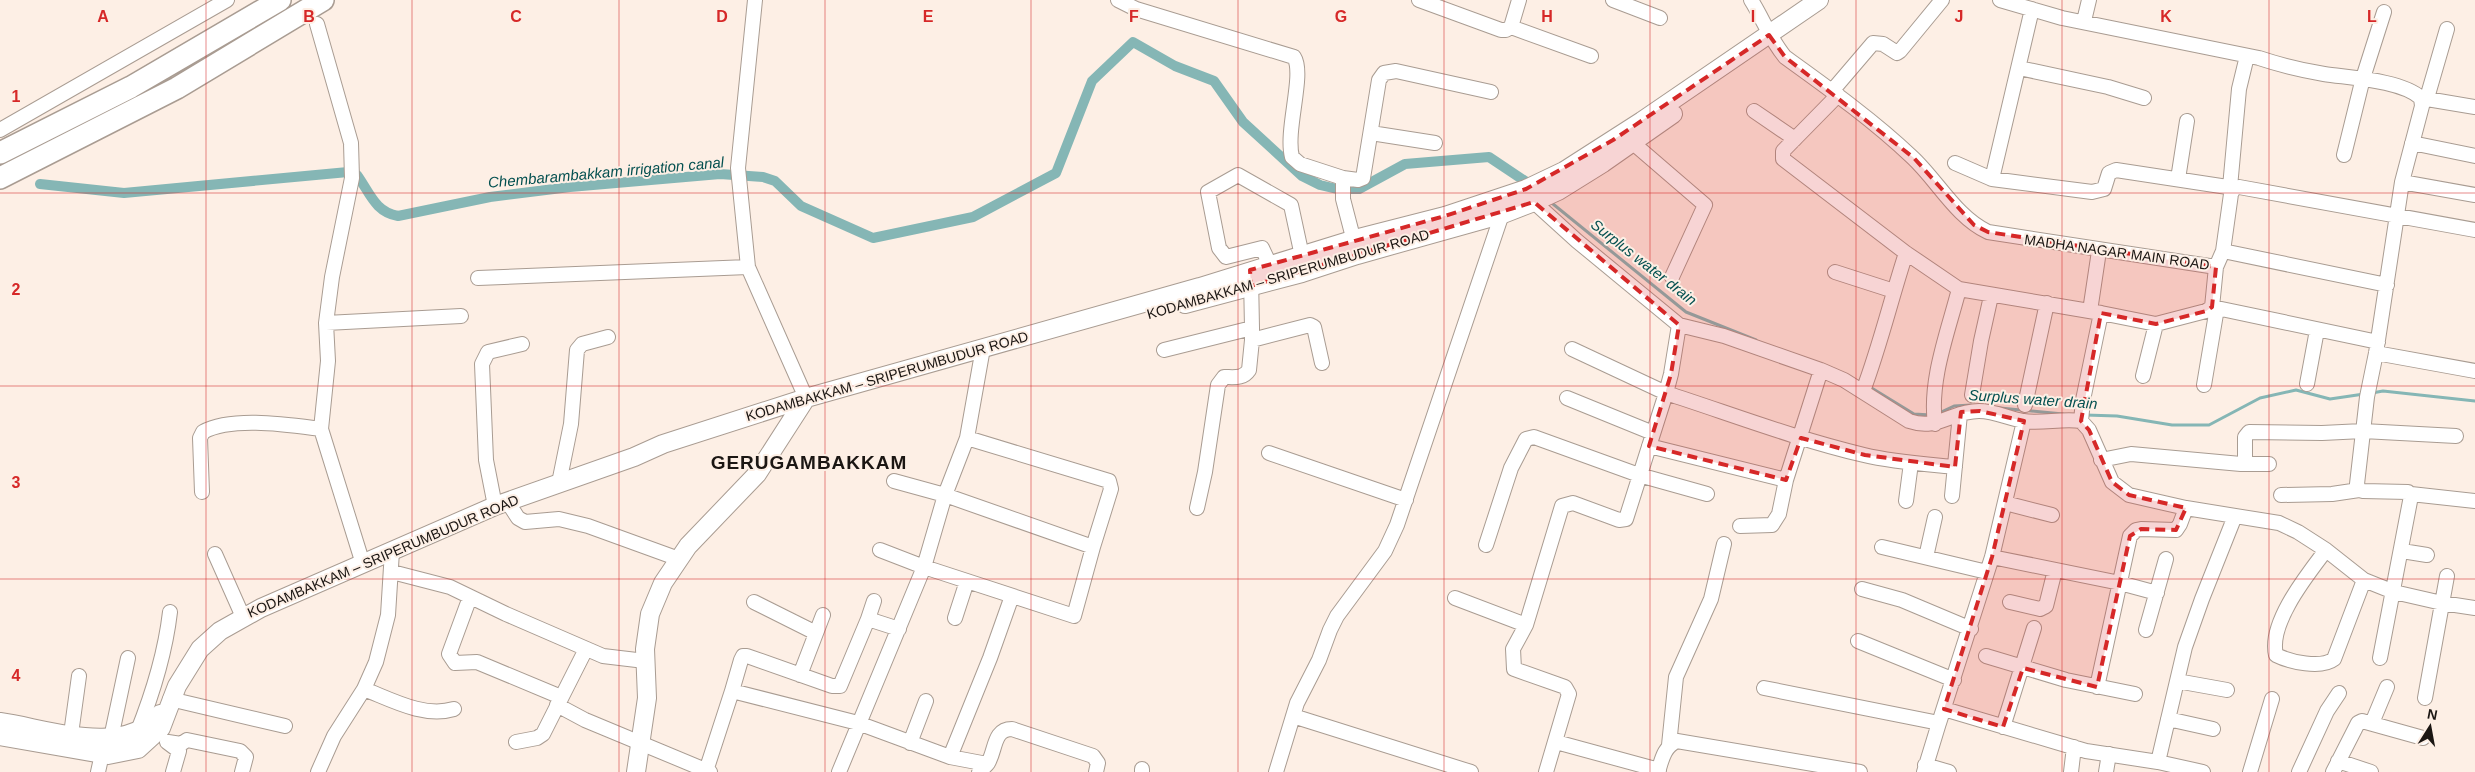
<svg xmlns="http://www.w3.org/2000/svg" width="2475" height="772" font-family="Helvetica,sans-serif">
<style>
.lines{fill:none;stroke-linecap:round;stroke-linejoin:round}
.stream{stroke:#85b6b5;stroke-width:3}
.canal{stroke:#85b6b5;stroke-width:10}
.minor-casing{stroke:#a99c92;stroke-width:16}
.major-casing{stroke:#a99c92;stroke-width:20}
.highway-casing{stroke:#a99c92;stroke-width:24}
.minor{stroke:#fff;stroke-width:14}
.major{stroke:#fff;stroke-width:18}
.highway{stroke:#fff;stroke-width:21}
.marked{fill:#d62828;fill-opacity:0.2;stroke:#d62828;stroke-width:4;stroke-dasharray:10 6;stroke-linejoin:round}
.grid{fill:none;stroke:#d62828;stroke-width:1;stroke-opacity:0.55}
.labels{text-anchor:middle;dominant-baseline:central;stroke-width:4;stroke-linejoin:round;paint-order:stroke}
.street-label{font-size:14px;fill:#1b1613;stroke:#fdefe5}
.water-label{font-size:15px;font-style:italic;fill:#045050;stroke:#fdefe5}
.district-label{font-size:19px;font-weight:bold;letter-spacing:1px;fill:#1b1613;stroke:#fdefe5}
.grid-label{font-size:16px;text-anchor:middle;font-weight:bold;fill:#d62828;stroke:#fdefe5;stroke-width:4;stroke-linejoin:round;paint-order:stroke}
</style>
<rect width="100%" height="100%" fill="#fdefe5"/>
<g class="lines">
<path class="stream" d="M1553,204L1686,312L1756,340
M1870,387L1914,414L1931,415
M2372,393L2383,391L2475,401
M2000,408L2063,414
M1939,413L1954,406L1971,405
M2085,415L2117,416L2172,425H2209L2260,398L2296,390L2330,399L2364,394"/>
<path class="canal" d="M40,184L124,193L348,172L357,175C370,193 375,212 398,216L490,197L570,187L720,174L763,177L775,181L801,206L873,238L973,217L1056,173L1092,81L1133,42L1175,66L1214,81L1243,122L1302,176L1320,185L1337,189H1359L1405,164L1489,157L1531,185"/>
<defs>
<path id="minor" d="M755,0L738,168L748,267L806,398
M1118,0L1136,9L1294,57C1305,74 1285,130 1292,157L1300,164L1343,178V199L1356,249
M1419,0L1501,30H1506L1511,27
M1613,0L1660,18
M1751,0C1763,19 1770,39 1785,57C1828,88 1873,120 1912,157C1937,180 1956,217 1988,232L2216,267L2223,251L2231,194L2234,188L2239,187L2475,230
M2000,0L2062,18L2259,58C2280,65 2301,70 2324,74C2350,78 2401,80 2421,98L2422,106L2402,182L2376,353L2367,397L2357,484L2359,490L2363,491L2408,492L2411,496L2380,658
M2084,21L2089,0
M317,24L351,143L352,178L332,277L326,323L328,361L321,429L363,564
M1511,27L1591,56
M1511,27L1519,0
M2019,68L2108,87L2144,98
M1832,91L1873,43L1883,44L1897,53L1900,51L1942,0
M1838,95L1783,151V159L1906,253L1959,289L2101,313L2083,400L2081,421
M2421,98L2475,107
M2427,98L2447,29
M1754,111L1795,139
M0,130L227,0
M1371,133L1435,143
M1633,143L1705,205L1672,277
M2412,143L2475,156
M2344,155L2363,78L2384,12
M1955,163L1992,179L2092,192L2104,189L2109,173L2116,170L2234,188
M1343,178L1358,180L1363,178L1379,80L1384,73L1396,71L1491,92
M1992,179L2032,9
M2178,179L2187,121
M2402,182L2475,195
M2230,187L2239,89L2247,56
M1529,195L1534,202L1577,241L1679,325L1724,336L1821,370L1844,380L1909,421C1938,431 1951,411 1979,411C1994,411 2008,418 2023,421C2042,424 2062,418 2081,421
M2223,251L2387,285
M1270,265L1262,248L1226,257L1219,248L1208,192L1238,175L1291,205L1302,256
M1835,272L1894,291
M1251,277L1252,328
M478,278L748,267
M2212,307L2378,342
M2090,311L2099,251
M2101,313L2156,324L2206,311L2212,307L2216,267
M326,323L461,316
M1572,349L1666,393L1671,374L1679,325
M1164,350L1252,328V340L1310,325L1314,327L1322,363
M2376,353L2475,371
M2143,376L2156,324
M2307,384L2317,330
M2204,385L2217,308
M1863,391C1880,346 1891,299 1906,253
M1972,395L1981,341L1991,296
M1567,398L1653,433
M2025,405L2047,303
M2081,421L2089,430L2112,482L2129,495L2186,508L2279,523L2298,532L2326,550L2364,580L2394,592L2442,603L2475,608
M1935,424C1929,380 1948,332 1959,289
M1649,446L1786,480
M1269,453L1406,500
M2101,460L2131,454L2241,464L2245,461V437L2249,432L2322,433L2363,431L2456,436
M2241,464H2269
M894,481L945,495L1093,547L1111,489L1109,481L967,438
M559,483L571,424L577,350L582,344L608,337
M202,492L200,438L203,432C232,416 289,425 321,429
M2411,494L2475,501
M2281,495L2332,494L2359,490
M1952,496L1960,414
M507,501L518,518L525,522L559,519L588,526L679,559
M1906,501L1911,463
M2005,503L2052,515
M495,506L486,460L482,364L488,352L522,344
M1197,508L1205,472L1218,385L1224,377C1234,377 1243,379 1249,370L1252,340
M1740,526L1772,525L1779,514L1786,480L1821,370
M1486,545L1511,468L1526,439L1534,437L1639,475L1707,494
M1882,547L1987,572
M880,550L924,567L1074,616L1093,547
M2326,550C2308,574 2268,623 2276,655C2290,662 2321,669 2334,659L2364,580
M2402,551L2427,555
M215,554L243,617
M1926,557L1935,517
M1992,557L2120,583L2157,593
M392,572L450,587L506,614L603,656L645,661
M1862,589L1902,600L1971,629
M470,597L449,654L455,663L477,662L561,697
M1455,598L1526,625L1562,506L1573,503L1619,520L1626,519L1666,393C1731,414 1796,439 1864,455C1893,462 1924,464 1955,467
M754,602L816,633
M2010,602L2040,609L2046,606L2055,570
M955,618L967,581
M868,619L874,601
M1526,625L1513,649L1514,669L1565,687L1569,694L1546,772
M2146,630L2166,559
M1858,641L1954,680
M1986,656L2066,680L2135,694
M800,675L823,615
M2177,681L2227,690
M2097,687L2130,536L2136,530L2141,529L2176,530L2180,524L2186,508
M1764,688L1939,723L1924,772
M364,689C392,700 424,718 454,709
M732,691L741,660L743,656H747L832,686H840L868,619L899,629
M2425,698L2447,576
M170,699L285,726
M557,705L585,720L710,772
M1944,709L2086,751L2158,762
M1293,716L1471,772
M2168,719L2213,729
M1939,723L1992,557L2024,421
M2372,723L2387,687
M2003,727L2034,628
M137,733C153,693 165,655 170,612
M71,734L79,676
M167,742L179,751L173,772
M168,742L181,744L187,740L240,751L246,757L242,772
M516,742L537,738L543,734L586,649
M1556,742L1659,770
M910,743L926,701
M1669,745L1676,677L1711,599L1724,544
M950,757L987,764
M2338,761L2371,772
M1925,765L1949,772
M706,771L732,691L858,723L950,757L990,658L1012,596
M98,772L104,745L111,738L128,658
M318,772L334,736L364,689L376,662L388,615L392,551
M839,772L924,567L945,495L967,438L983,348
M979,772C982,769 986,766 988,763C996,750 993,729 1012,729L1093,756L1098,763L1096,772
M1142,772V769
M1276,772L1297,703L1319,660L1330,630L1337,616L1385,551L1397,525L1502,214
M1658,772C1662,759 1664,747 1677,741L1860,772
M2071,772L2074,747
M2106,772L2109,754
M2203,772L2158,762L2185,647L2202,599L2235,516
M2250,772L2272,699
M2299,772L2327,711L2339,693
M2333,772L2358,723L2362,721L2423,738"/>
<path id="major" d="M1185,304L1302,273L1357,255L1503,214L1534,202L1558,191L1603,163L1673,114
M0,722C49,729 123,758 160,714
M0,736L108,755L138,749L161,728L177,686L200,649L220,631L261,608L495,506L634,457L663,444L806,398L1200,287L1355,239L1445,216L1526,189L1564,171L1642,121L1819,0
M636,772L647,698L645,649L650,614L663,583L688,546L757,474L806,398"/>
<path id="highway" d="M0,153L131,87L280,0
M0,178L177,88L323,0"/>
</defs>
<use href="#minor" class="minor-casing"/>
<use href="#major" class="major-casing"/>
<use href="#highway" class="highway-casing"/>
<use href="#minor" class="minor"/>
<use href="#major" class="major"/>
<use href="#highway" class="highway"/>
</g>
<path class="marked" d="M1769,35L1785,57L1914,158L1974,225L1988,232L2216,267L2212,307L2206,311L2156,324L2101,313L2081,421L2089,430L2112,482L2129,495L2186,508L2176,530L2141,529L2130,536L2097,687L2023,668L2003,727L1944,709L1992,557L2024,421L1980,411L1961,412L1955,467L1865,455L1801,438L1786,480L1649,446L1671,374L1679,325L1534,202L1251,286L1250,270L1445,216L1526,189L1613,140Z"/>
<path class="grid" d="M206,0V772M412,0V772M619,0V772M825,0V772M1031,0V772M1238,0V772M1444,0V772M1650,0V772M1856,0V772M2062,0V772M2269,0V772M0,193H2475M0,386H2475M0,579H2475"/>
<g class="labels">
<g class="street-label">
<text transform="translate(2117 252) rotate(8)">MADHA NAGAR MAIN ROAD</text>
<text transform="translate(1288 274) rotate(-16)">KODAMBAKKAM – SRIPERUMBUDUR ROAD</text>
<text transform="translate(887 376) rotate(-16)">KODAMBAKKAM – SRIPERUMBUDUR ROAD</text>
<text transform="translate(383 556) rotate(-23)">KODAMBAKKAM – SRIPERUMBUDUR ROAD</text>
</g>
<g class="water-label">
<text transform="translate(606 172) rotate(-5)">Chembarambakkam irrigation canal</text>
<text transform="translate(1644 262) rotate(38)">Surplus water drain</text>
<text transform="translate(2033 399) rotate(4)">Surplus water drain</text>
</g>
<g class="district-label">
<text x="809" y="462">GERUGAMBAKKAM</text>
</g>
</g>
<g class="grid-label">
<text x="103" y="22">A</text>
<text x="309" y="22">B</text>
<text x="516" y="22">C</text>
<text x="722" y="22">D</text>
<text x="928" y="22">E</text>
<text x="1134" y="22">F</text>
<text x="1341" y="22">G</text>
<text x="1547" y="22">H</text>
<text x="1753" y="22">I</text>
<text x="1959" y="22">J</text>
<text x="2166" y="22">K</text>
<text x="2372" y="22">L</text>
<text x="16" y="102">1</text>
<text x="16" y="295">2</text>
<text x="16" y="488">3</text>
<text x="16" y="681">4</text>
</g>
<g transform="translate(2430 727) rotate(11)" stroke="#fdefe5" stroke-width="4" paint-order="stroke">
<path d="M0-4L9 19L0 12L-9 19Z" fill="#1b1613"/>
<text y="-8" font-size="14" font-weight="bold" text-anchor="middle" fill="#1b1613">N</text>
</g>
</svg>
